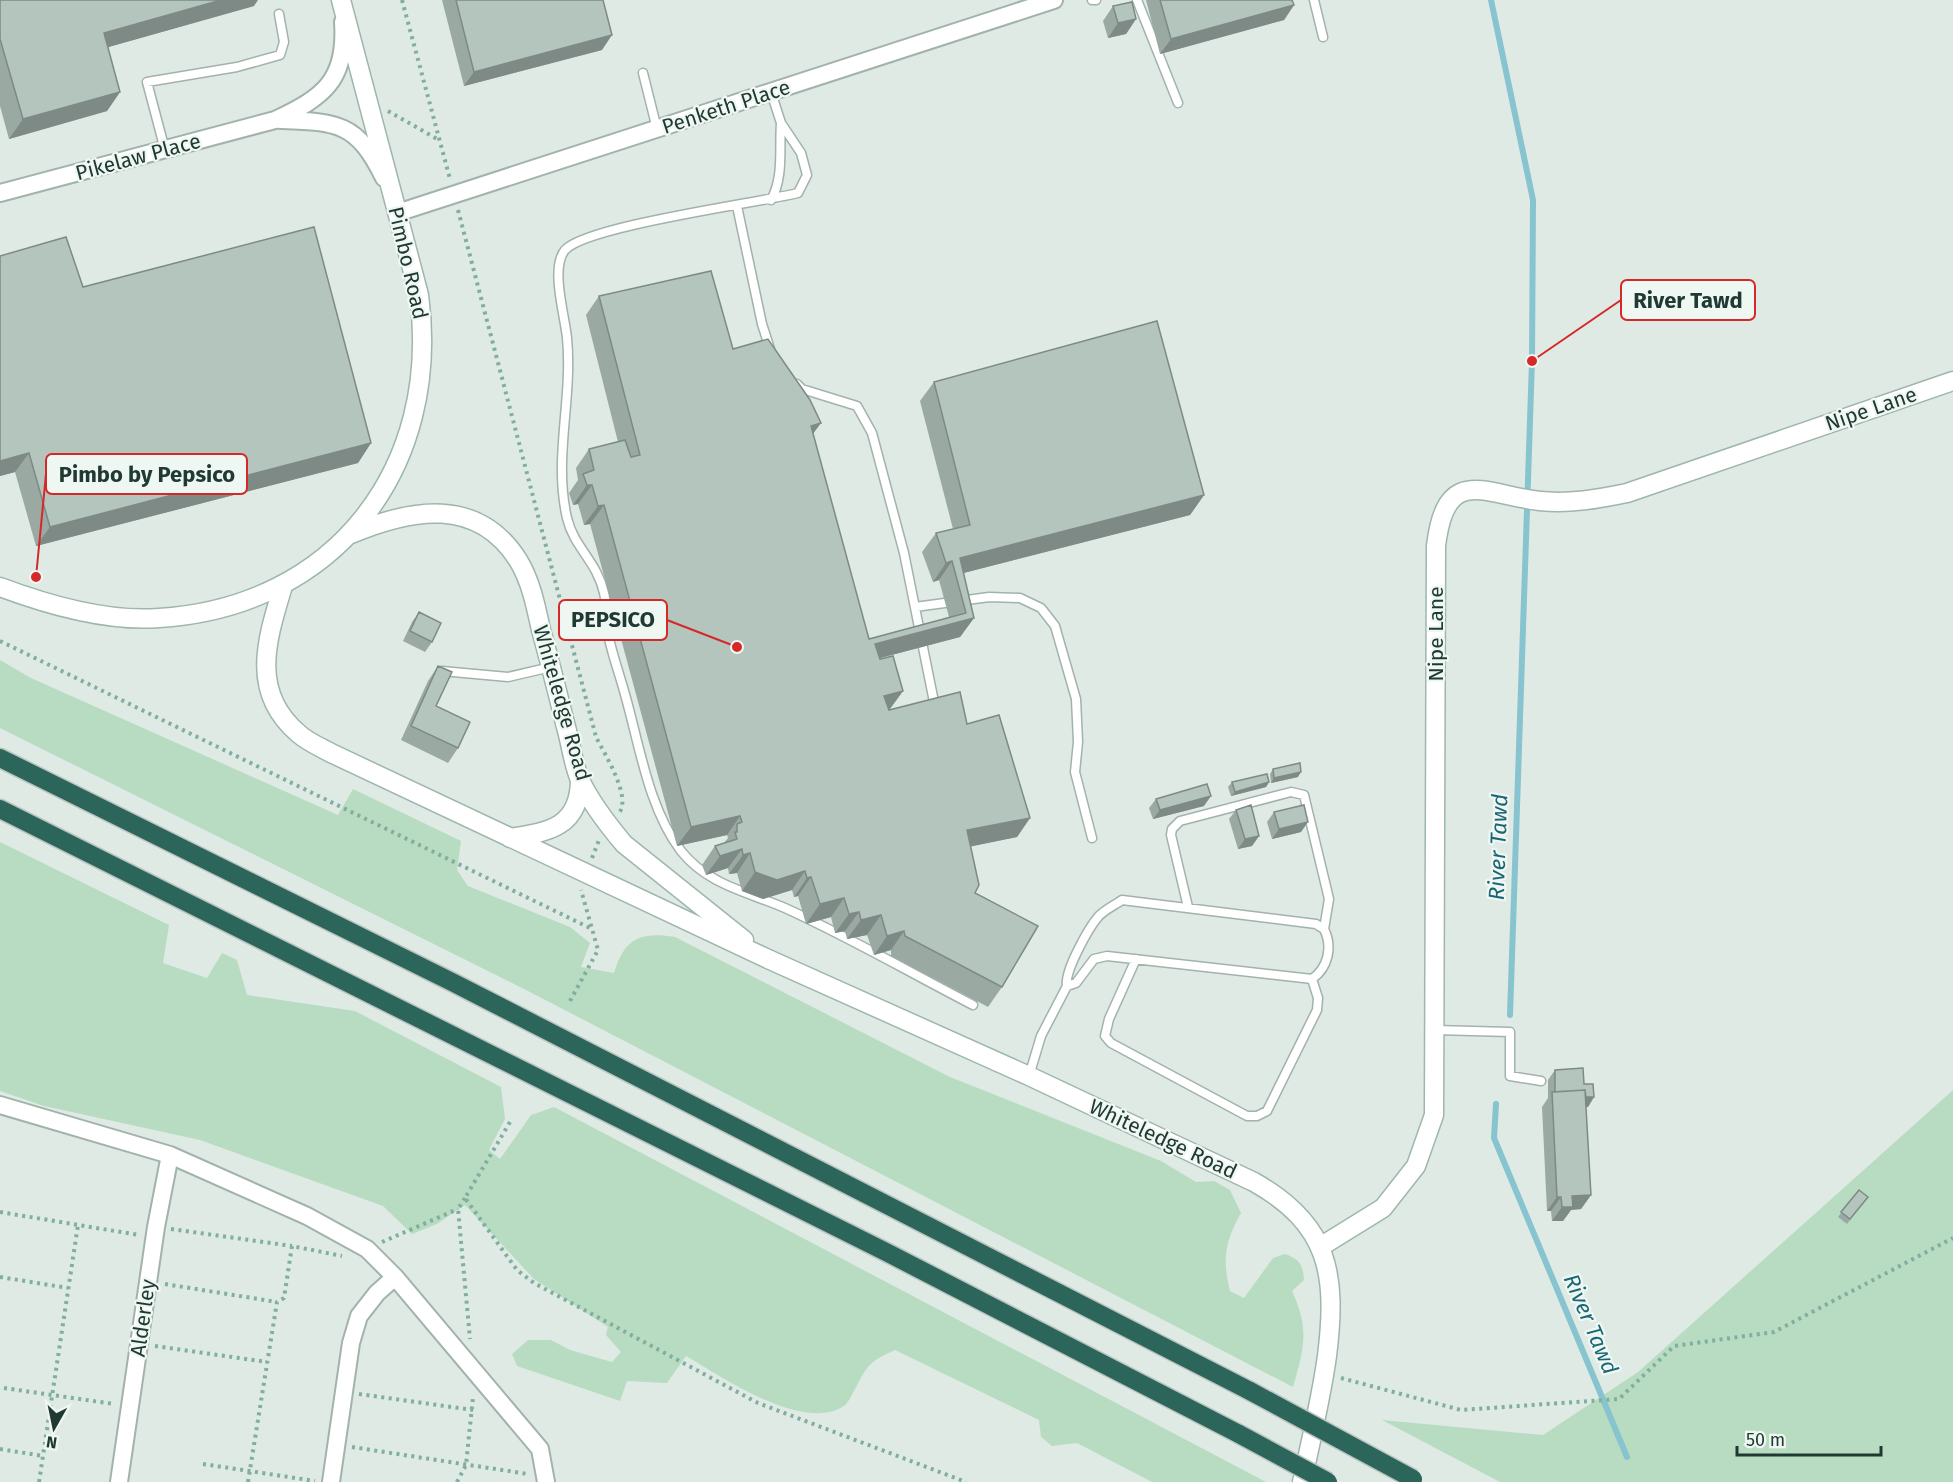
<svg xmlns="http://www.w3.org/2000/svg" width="1953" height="1482" font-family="'Fira Sans',sans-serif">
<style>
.green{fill:#b8dcc1}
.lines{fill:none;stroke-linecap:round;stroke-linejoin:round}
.stream{stroke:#87c4cf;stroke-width:6}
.lane-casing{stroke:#a2b2ac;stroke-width:11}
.street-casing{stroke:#a2b2ac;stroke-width:20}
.secondary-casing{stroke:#9eb6ad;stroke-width:21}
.highway-casing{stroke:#bcc4c2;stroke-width:21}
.path{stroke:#80ae9f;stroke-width:4;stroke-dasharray:3 4.5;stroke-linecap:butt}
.lane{stroke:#fff;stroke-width:8}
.street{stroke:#fff;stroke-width:16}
.secondary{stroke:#fff;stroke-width:18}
.highway{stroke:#2c665a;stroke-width:18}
.highway-bridge-casing{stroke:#bcc4c2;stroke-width:21;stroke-linecap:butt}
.highway-bridge{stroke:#2c665a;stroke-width:18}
.wall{fill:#9ba9a3}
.shaded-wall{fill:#7e8a85}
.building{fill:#b4c5be;stroke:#7e8a85;stroke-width:1.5}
.labels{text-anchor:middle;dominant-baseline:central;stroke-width:4.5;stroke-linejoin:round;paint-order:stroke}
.street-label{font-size:21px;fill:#203a33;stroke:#eff7f3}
.water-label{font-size:22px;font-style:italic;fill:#1b6675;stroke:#eff7f3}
.leader{fill:none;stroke:#d62828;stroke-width:2}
.callout-dot{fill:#d62828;stroke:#eff7f3;stroke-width:2}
.callout{fill:#eff7f3;stroke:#d62828;stroke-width:2}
.callout-label{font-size:22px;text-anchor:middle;font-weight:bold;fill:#203a33}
</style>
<rect width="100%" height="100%" fill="#dfeae5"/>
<path class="green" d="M0,660L31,678L338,815L353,789L461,841L457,870L468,886L570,927L590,943L581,967L614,973C624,939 640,931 675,937L950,1077L1161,1161L1196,1182L1214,1181L1230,1190L1241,1213C1225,1242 1222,1258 1230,1291L1244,1298L1273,1258L1285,1254C1299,1259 1303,1264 1304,1280L1292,1291C1310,1330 1304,1348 1293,1387L526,990L0,728Z
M0,842L169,925L163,963L207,978L222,953L237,960L247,995L355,1011L501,1087L505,1119L489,1150L500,1159L531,1115L554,1107L1266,1482H1152L1077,1443L1052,1446L1041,1437L1039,1420L895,1350C887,1354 877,1358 871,1364C861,1372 851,1402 844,1406C803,1433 722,1377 686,1356L667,1383L627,1381L620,1401L517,1366L512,1354L528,1340H551L570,1350L612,1362L621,1352L606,1335L608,1327L534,1279L465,1205L437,1224L412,1234L383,1206L200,1140L44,1106L0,1091Z
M1953,1090V1482H1500L1382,1420L1543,1435L1638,1372Z"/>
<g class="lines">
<path class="stream" d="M1491,0L1533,200L1532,361L1510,1015
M1496,1104L1494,1138L1627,1457"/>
<defs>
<path id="lane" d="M1092,0H1096
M1137,0L1178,103
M1314,0L1323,37
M643,73L657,129
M771,92L781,123L801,153L807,175L798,193C757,203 586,226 565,250C550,268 565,316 567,338C573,399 553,458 567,518C574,548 597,561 604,593C607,604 605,617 607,629C611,652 620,675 626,698C640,748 649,809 681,851C708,885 748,892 785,908C849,937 911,973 973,1005
M165,150L147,82L237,67L280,55L284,42L279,14
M771,200C784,177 779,149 781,123
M737,206L762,324L770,349
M797,384L802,389L857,406L872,433L904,553L935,707
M915,607L989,597L1020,598L1041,608L1055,626L1076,699L1078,742L1075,772L1092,838
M442,671L508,677L551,667
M1188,907L1171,835L1172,829L1180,821L1291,792L1304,795L1329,899L1324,929
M1136,959L1109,1019L1105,1036L1111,1043L1247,1116H1257L1267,1111L1317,1010L1318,998L1312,979
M1435,1030L1510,1032V1076L1541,1081
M1029,1076L1041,1036L1067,986C1064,972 1088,929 1098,917C1104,910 1115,905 1122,900L1316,924L1324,929C1333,947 1328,968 1312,979L1107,956L1094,959L1076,983L1067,986"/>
<path id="street" d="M280,120C337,122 357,122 384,178
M0,193L275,120C324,97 347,80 343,22
M397,213L1054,0
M0,1105L170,1155L307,1216L367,1249L395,1277L540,1449L546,1482
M119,1482L156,1227L170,1155
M331,1482L351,1343L359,1316L377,1293L395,1277"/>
<path id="secondary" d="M351,534C411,509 477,496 518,560C531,581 536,607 541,630C550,662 558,695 566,727C571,744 573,764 580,780C591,803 608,825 624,844L744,940
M283,586C267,639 249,692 299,734C308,742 320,747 331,753L768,959L1029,1076L1254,1182C1330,1225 1337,1275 1327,1356C1321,1399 1311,1440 1302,1482
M0,587C48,605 107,622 159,618C335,607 442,468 419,295L341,0
M510,838C549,832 580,827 580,779
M1320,1247L1383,1208L1416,1166L1434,1115L1436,546C1446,463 1485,495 1540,501C1570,504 1598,499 1627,493L1953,381"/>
<path id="highway" d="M0,758L452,982L1250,1391
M0,809L888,1253L1239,1434"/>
</defs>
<use href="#lane" class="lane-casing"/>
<use href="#street" class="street-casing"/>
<use href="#secondary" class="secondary-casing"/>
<use href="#highway" class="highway-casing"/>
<path class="path" d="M402,0L450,179
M388,111L439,140
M458,210L596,737C604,753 632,797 619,813
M0,641L592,929
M592,858L599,840
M570,1001L598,950L581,890
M510,1122L465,1198L517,1270L534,1283L758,1403L966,1482
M465,1198L458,1209L470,1339
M0,1212L139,1235
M171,1229L292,1246
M382,1242L458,1209
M0,1277L68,1288
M165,1284L277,1302
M155,1346L267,1362
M1341,1378L1461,1410L1619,1399L1674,1346L1774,1332L1953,1238
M4,1388L114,1404
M359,1394L473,1410
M352,1447L528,1474
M0,1449L43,1456
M203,1464L315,1481
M39,1482L78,1225
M248,1482L277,1302L284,1298L292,1246L342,1256
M457,1482L466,1465L473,1397"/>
<use href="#lane" class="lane"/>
<use href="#street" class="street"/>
<use href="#secondary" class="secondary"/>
<use href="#highway" class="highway"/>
<defs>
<path id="highway-bridge" d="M1250,1391L1413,1479
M1239,1434L1328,1482"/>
</defs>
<use href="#highway-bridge" class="highway-bridge-casing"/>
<use href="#highway-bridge" class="highway-bridge"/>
</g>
<path class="wall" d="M0,0L254,6L108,47L120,92L107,111L9,139L0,106Z
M442,0H603L602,50L464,86Z
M1146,0H1292L1294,5L1284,20L1160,54Z
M1113,6L1136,19L1126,34L1108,38L1103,21Z
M0,256L83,287L371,443L358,463L36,546L15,472L0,476Z
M599,296L733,349L813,434L869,639L949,617L939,580L933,582L922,552L936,533L953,529L920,401L934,382L1204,495L1190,515L963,573L974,618L960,637L880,658L903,691L890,709L967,724L1030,818L1017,837L971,846L975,893L1002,987L988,1007L891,956V950L874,955L867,935L847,939L845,931L835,933L831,917L806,924L798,896L794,897L792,890L763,899L742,891L737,873L729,874L728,868L706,875L702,865L715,846L724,843L728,838L727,835L677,846L590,524L584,525L578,504L573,505L569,493L578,480L576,468L589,449L618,442L586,315Z
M419,612L432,642L425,652L403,641L412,622Z
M438,666L436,706L458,748L448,763L401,740L428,681Z
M1273,769L1298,777L1271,783L1270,774Z
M1232,782H1269L1266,787L1231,796L1228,787Z
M1156,799L1204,806L1153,819L1149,808Z
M1236,810L1259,836L1252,846L1238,849L1229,819Z
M1274,812L1301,832L1272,839L1267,822Z
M1555,1070L1584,1084L1594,1097L1588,1107H1586L1591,1195L1581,1209L1571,1210L1563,1221H1552L1551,1211H1547L1542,1107L1548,1098V1080Z
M1859,1190L1864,1202L1847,1224L1838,1217Z"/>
<path class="shaded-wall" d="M221,0H258L254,6L91,52L104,33Z
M1294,5L1284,20L1160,54L1171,39Z
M1136,19L1126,34L1108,38L1118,23Z
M612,35L602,50L464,86L474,72Z
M120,92L107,111L9,139L23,119Z
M821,423L807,442L811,426Z
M371,443L358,463L36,546L50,527Z
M29,453L15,472L0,476V461Z
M587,485H592L578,504L573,505Z
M1204,495L1190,515L956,575L960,558Z
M604,505L590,524L584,525L598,506Z
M952,561L939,580L933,582L946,563Z
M974,618L960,637L861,663L875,644Z
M903,691L889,710L884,696Z
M1301,772L1298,777L1271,783L1274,778Z
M1269,782L1266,787L1231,796L1235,792Z
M1211,796L1204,806L1153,819L1160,810Z
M740,816L727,835L677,846L691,827Z
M1030,818L1017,837L954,850L967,830Z
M1308,822L1301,832L1272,839L1279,829Z
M1259,836L1252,846L1238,849L1245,839Z
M742,849L728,868L706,875L720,856Z
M750,853L737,873L729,874L743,855Z
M805,871L792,890L763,899L742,891L755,872Z
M811,877L798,896L794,897L807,878Z
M844,898L831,917L806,924L820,904Z
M859,912L845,931L835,933L849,914Z
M881,915L867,935L847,939L861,920Z
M904,931L891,950L874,955L887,936Z
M1555,1097H1594L1588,1107H1553Z
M1591,1195L1581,1209L1571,1210L1563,1221H1552L1562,1207L1572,1196Z
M1557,1197H1561L1551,1211H1547Z"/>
<path class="building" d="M0,0H221L104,33L120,92L23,119L0,39Z
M456,0H603L612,35L474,72Z
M1160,0H1292L1294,5L1171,39Z
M1132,2L1136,19L1118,23L1113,6Z
M314,227L371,443L50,527L29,453L0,461V256L66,237L83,287Z
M711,271L733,349L768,339L810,400L821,423L811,426L869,639L966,613L952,561L946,563L936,533L970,525L934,382L1157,321L1204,495L960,558L974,618L875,644L880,659L893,656L903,691L884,696L889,710L960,692L967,724L999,715L1030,818L967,830L979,885L975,893L1038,926L1002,987L905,936L904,931L887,936L881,915L861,920L859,912L849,914L844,898L820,904L811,877L807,878L805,871L777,880L755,872L750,853L743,855L742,849L720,856L715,846L737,839L735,832H737V824L742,822L740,816L691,827L604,505L598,506L592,485H587L583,474L594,470L589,449L625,440L631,457L640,455L599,296Z
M419,612L441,623L432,642L410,631Z
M438,666L452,672L436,706L470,722L458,748L411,726Z
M1300,763L1301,772L1274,778L1273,769Z
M1267,774L1269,782L1235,792L1232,782Z
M1207,784L1211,796L1160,810L1156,799Z
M1251,805L1259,836L1245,839L1236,810Z
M1304,805L1308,822L1279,829L1274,812Z
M1583,1068L1584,1084H1593L1594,1097H1586L1585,1090L1555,1092V1070Z
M1585,1090L1591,1195L1572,1196L1573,1207H1562L1561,1197H1557L1552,1092Z
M1859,1190L1868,1197L1850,1219L1841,1212Z"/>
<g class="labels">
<g class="street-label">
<text transform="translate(726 107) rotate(-18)">Penketh Place</text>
<text transform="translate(138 157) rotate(-15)">Pikelaw Place</text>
<text transform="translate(408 263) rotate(77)">Pimbo Road</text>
<text transform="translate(1871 409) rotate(-19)">Nipe Lane</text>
<text transform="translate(1436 634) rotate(-90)">Nipe Lane</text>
<text transform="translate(562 703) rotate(74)">Whiteledge Road</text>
<text transform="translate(1163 1139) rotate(25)">Whiteledge Road</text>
<text transform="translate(143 1318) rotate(-82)">Alderley</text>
</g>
<g class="water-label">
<text transform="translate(1498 847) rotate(-88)">River Tawd</text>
<text transform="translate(1591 1324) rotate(67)">River Tawd</text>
</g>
</g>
<path class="leader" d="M1532 361L1621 300M36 577L46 474M737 647L667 620"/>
<g class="callout-dot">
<circle cx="1532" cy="361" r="6"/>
<circle cx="36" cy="577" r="6"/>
<circle cx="737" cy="647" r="6"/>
</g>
<g class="callout">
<rect x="1621" y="280" width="134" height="40" rx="6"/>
<rect x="46" y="454" width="201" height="40" rx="6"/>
<rect x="559" y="600" width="108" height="40" rx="6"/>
</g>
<g class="callout-label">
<text x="1688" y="308">River Tawd</text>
<text x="147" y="482">Pimbo by Pepsico</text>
<text x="613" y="627">PEPSICO</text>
</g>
<g transform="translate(54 1428) rotate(189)" stroke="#eff7f3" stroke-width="4.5" paint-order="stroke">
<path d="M0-4.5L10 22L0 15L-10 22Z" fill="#203a33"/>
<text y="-9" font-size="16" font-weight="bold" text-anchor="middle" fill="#203a33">N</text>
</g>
<path d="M1737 1446v9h144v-9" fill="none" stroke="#203a33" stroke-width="3"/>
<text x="1746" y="1446" font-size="18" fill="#203a33" stroke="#eff7f3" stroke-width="4.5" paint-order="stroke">50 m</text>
</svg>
